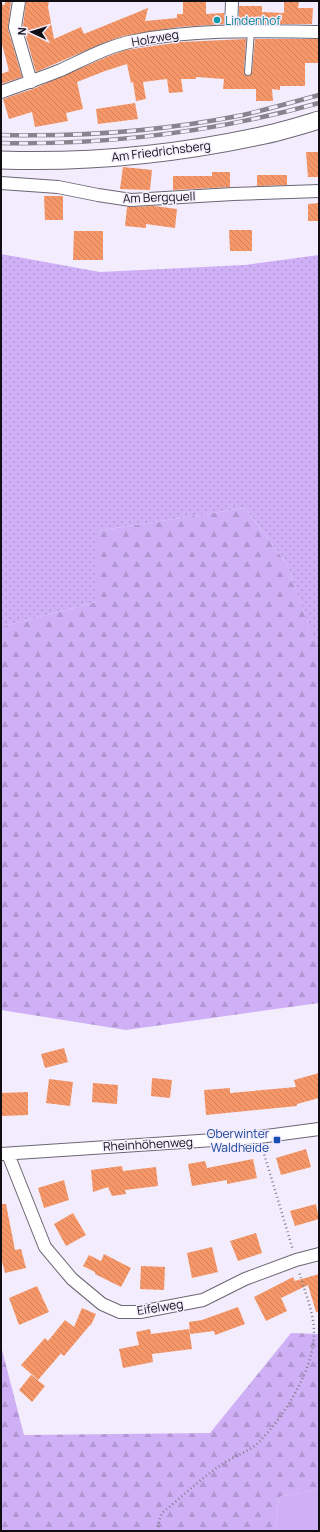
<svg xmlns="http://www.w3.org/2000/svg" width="320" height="1532" font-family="Manrope,sans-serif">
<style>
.grass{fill:#cfb0f6}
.forest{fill:url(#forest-firs)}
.garden{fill:url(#garden-dots)}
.building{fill:url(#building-back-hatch)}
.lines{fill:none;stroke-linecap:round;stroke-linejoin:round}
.lane-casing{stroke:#6c6674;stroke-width:8}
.street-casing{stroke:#6c6674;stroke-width:14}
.secondary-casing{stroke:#6c6674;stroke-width:19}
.path{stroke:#837f8a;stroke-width:2.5;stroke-dasharray:1 3;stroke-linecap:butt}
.lane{stroke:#fff;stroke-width:6}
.street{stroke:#fff;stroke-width:12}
.secondary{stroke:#fff;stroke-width:17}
.rail-casing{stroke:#88848e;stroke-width:4.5}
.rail{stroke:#f2ecfc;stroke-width:3;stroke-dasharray:9;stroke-linecap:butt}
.culture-dot{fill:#0f9aa8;stroke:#f2ecfc;stroke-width:1.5}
.transit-dot{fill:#1a4fb4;stroke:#f2ecfc;stroke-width:1.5}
.labels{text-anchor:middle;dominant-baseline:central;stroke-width:3;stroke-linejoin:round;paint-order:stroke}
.culture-label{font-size:12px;fill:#0d838f;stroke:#f2ecfc;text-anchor:start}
.street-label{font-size:12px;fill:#110f14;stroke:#f2ecfc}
.transit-label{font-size:12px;fill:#164399;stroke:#f2ecfc;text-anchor:end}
</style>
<defs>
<pattern id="forest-firs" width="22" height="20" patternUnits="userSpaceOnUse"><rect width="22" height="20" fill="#cfb0f6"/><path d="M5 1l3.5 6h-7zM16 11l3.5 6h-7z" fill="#b196d2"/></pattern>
<pattern id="garden-dots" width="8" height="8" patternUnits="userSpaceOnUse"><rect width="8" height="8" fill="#cfb0f6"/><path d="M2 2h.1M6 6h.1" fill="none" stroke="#b196d2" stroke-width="1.8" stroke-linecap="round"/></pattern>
<pattern id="building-back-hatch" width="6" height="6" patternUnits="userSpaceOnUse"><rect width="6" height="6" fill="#f59768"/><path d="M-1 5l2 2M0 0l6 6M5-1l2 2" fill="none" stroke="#d18159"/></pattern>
</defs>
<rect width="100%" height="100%" fill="#f2ecfc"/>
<path class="grass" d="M319,1489V1531H275L279,1497Z"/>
<path class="forest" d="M245,508L287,564L317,648H319V1003L126,1030L1,1010V627L96,602V531Z
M291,1333L319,1334V1489L279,1497L275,1531H1V1346L24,1435L210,1433Z"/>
<path class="garden" d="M1,254L100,272L245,265L319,255V648L317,649L287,564L245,508L96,531V602L1,627Z"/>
<path class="building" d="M5,1H11L8,29L22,77L1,84V74L9,71L1,40V4L5,5Z
M26,1H49L48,7L54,39L81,27L84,34L148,8L145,21L177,18V14H183V1H206V14L224,13V24L179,27L123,36L103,43L36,72L23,26Z
M284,1H299L298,8H313L312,24H239V6H262V12L284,13Z
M246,39L244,72V74L247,76H250L252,72L255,39H319V63H305V86H280V90L272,89L273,101H256V89H223L224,79L196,77V79H181L183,92L169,93L167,79L143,82L146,99L136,101L133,82L131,83L127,64L105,71L77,82L83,109L66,113L68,121L35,127L32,112L9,119L3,99L33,89L109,56L126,50L181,42Z
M135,103L138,119L98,124L96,109Z
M306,152H319V177H308Z
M123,167L152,170L150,190L120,189Z
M212,172H230V187L173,190V176H212Z
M257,175H287V185L257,186Z
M44,196H63V220H45Z
M319,203V221H308V204Z
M154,206L177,209L175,228L146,224V228L125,226L127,207Z
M229,230H252V251H230Z
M74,231H103V260H73Z
M64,1048L68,1062L45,1068L41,1054Z
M319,1073V1098L297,1104V1106L206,1115L204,1090L230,1088V1093L296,1087L294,1080Z
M152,1078L172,1080L170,1098L151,1096Z
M49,1079L73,1082L70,1106L46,1103Z
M93,1083L118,1085L117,1104L92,1102Z
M28,1092V1115L1,1116V1093Z
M306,1149L311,1167L281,1175L276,1158Z
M253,1159L257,1178L227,1184V1180L192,1186L188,1164L205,1161L207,1168Z
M122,1166L123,1171L156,1167L158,1186L125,1190L126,1194L112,1196L108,1187L93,1192L91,1170Z
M64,1180L69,1200L44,1208L38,1188Z
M1,1204H6L15,1250L21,1249L26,1268L5,1273L1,1257Z
M316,1204L319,1219L295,1226L290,1211Z
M73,1213L86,1235L66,1246L54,1224Z
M256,1233L262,1253L238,1261L230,1241Z
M212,1247L218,1272L192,1278L187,1253Z
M104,1254L131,1268L121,1287L95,1274V1272L83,1266L89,1255L101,1261Z
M141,1266L165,1267L164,1290L140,1289Z
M319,1274V1312H316L308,1285L281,1298L287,1311L266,1321L254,1297L293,1277L295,1281Z
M37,1286L49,1312L19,1325L9,1298Z
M238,1307L245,1324L215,1335L214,1331L190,1334L189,1322L202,1320Z
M82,1308L96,1314L91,1325H90L64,1356L61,1354L63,1351L38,1380L21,1365L45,1338L48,1341L65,1320L74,1327Z
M150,1329L151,1334L189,1329L192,1349L152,1354L153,1362L123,1368L119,1349L139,1345L136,1332Z
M31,1375L45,1386L32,1402L19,1390Z"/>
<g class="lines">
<defs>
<path id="lane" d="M248,72L251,31"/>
<path id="street" d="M19,1L15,27L31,82
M231,31L232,1
M1,92C21,85 41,78 61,70C85,59 108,46 134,41C195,29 257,31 319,32
M1,183L58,187L98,195L131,200L233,194L319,191
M1,1154L259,1137L319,1129
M8,1154L45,1247L72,1279L102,1304L120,1312H140L203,1300L245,1279L296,1260L319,1254"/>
<path id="secondary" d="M1,160C87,163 176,154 260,136C280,132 299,126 319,120"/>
</defs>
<use href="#lane" class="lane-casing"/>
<use href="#street" class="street-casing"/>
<use href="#secondary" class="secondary-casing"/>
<path class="path" d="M262,1147L293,1250
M158,1531L159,1521L162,1513C182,1497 200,1479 221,1465C233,1456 250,1452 260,1441C285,1415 315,1368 314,1331C314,1314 304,1289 299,1272"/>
<use href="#lane" class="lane"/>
<use href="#street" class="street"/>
<use href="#secondary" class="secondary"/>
<defs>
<path id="rail" d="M1,135C82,137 163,131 243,115C268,109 294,102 319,95
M1,143C110,145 214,132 319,103"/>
</defs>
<use href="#rail" class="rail-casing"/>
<use href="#rail" class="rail"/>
</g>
<circle class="culture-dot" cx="217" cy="20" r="4"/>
<rect class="transit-dot" x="273" y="1136" width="8" height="8" rx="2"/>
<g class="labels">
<g class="culture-label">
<text x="225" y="20">Lindenhof</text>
</g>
<g class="street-label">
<text transform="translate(155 38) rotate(-10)">Holzweg</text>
<text transform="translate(161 151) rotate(-7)">Am Friedrichsberg</text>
<text transform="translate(159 197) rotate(-2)">Am Bergquell</text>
<text transform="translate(148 1144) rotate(-3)">Rheinhöhenweg</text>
<text transform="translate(160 1307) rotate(-9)">Eifelweg</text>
</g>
<g class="transit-label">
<text x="269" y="1133">Oberwinter<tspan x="269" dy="14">Waldheide</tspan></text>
</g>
</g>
<rect width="320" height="1532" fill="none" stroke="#110f14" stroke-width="4"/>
<g transform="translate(32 32) rotate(274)" stroke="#f2ecfc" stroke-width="3" paint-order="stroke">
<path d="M0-3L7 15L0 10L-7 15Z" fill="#110f14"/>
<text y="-6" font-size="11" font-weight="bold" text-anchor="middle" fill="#110f14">N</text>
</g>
</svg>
